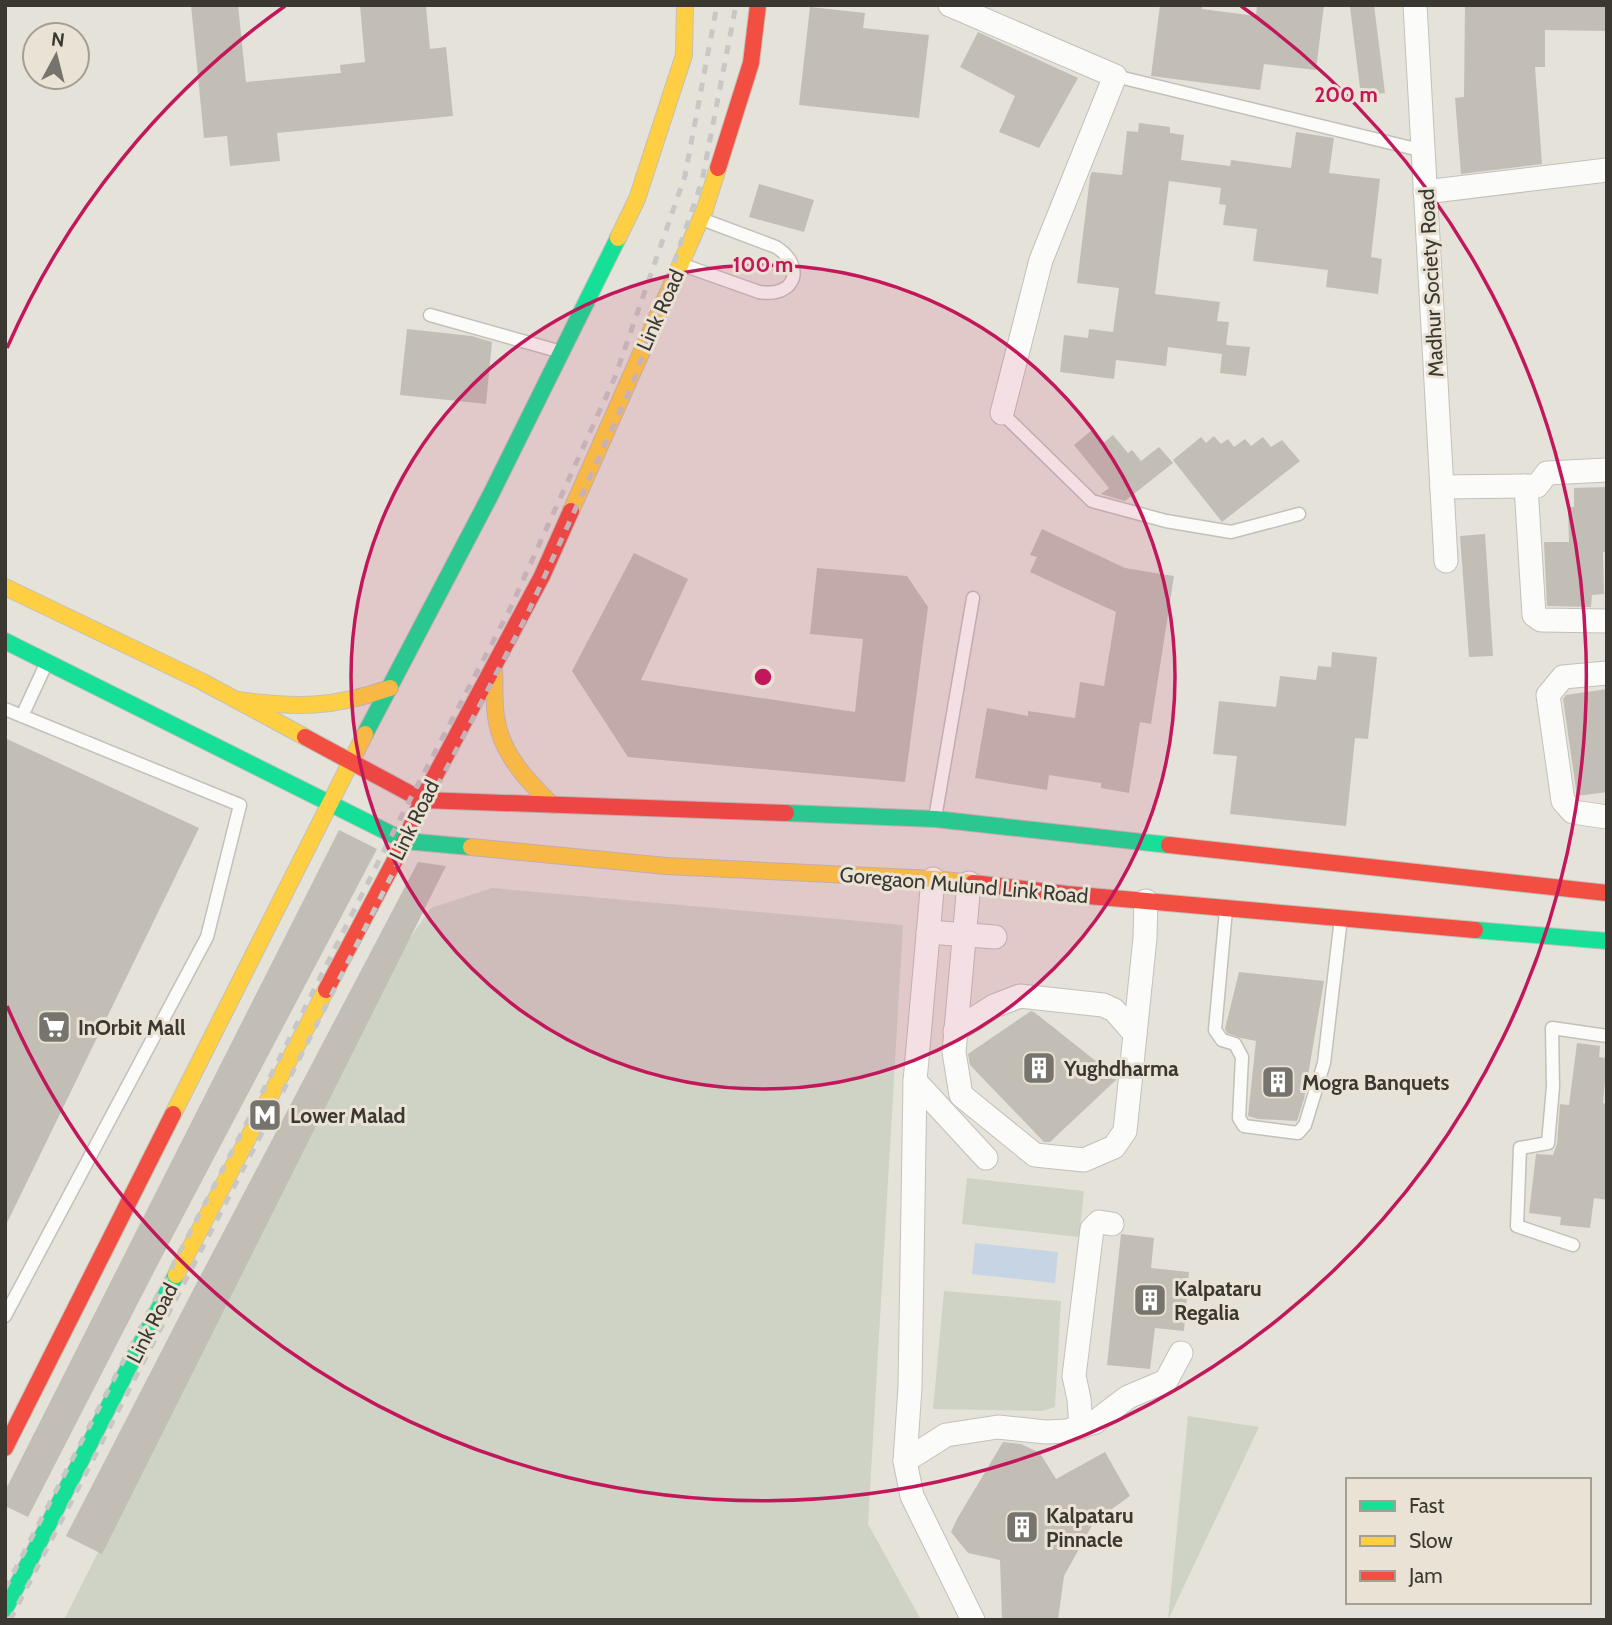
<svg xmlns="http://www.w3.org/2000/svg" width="1612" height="1625" viewBox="0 0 1612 1625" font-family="Cabin,sans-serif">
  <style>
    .green { fill: #ced3c6 }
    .water { fill: #c6d4e3 }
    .building { fill: #c2beb5 }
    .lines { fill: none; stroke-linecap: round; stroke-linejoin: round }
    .lane-casing { stroke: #c3c0ba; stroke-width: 15 }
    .street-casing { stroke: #c3c0ba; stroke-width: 25 }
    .fast-casing { stroke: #c3c0ba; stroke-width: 18 }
    .slow-casing { stroke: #c3c0ba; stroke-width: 18 }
    .jam-casing { stroke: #c3c0ba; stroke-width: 18 }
    .lane { stroke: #fbfbf9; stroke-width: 12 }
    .street { stroke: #fbfbf9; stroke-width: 23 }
    .fast { stroke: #16e098; stroke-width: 16 }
    .slow { stroke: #ffcf43; stroke-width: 16 }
    .jam { stroke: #f24e42; stroke-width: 16 }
    .rail { stroke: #c8c7c5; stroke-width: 5; stroke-dasharray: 9 9; stroke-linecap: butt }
    .ring { fill: none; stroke: #c2185b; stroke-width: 3.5 }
    .labels { text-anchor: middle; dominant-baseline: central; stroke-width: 6; stroke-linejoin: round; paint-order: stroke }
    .street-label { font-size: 21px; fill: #3b3832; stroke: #eae3d5 }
    .poi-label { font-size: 21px; font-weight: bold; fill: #3b3832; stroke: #eae3d5; text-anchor: start }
    .centre { fill: #c2185b; stroke: #eae3d5; stroke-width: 3.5 }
    .ring-label { font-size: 21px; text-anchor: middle; font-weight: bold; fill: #c2185b; stroke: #eae3d5; stroke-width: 6; stroke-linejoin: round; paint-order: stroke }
  </style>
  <rect width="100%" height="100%" fill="#e5e2da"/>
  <g class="green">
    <path d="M492,888L903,925L868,1524L921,1620H64L399,954L431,908Z"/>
    <path d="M967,1178L1084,1191L1079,1237L962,1224Z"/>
    <path d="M944,1291L1061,1301L1055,1407L1042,1411L933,1409Z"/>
    <path d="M1188,1416L1259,1427L1168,1620Z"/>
  </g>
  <path class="water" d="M975,1243L1058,1252L1055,1283L972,1274Z"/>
  <g class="building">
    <path d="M191,5H238L246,82L341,73L340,65L365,62L360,5L426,7L430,49L446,47L453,116L277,133L280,161L230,166L227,136L204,138Z"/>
    <path d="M1160,5H1202V9L1256,16L1257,5H1324L1316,70L1264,64L1260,90L1151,76Z"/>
    <path d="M1374,5L1385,93L1361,96L1350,7Z"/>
    <path d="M1465,5H1607V31L1545,30V67H1535L1542,164L1461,174L1455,98L1464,97Z"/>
    <path d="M810,7L865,13L863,28L929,35L919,118L799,105Z"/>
    <path d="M978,32L1078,78L1039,148L999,132L1015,96L960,67Z"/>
    <path d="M1139,123L1170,127V133L1184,135L1181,160L1230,166L1231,160L1291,168L1296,132L1334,138L1329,173L1380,179L1371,257L1382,259L1378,294L1326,287L1328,270L1253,261L1257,229L1223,225L1226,205L1219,204L1221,188L1169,181L1155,294L1220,302L1217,321L1229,322L1226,345L1250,347L1246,376L1220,373L1222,354L1168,347L1166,366L1116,360L1114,379L1060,372L1064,335L1088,338L1089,329L1113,332L1119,288L1077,283L1090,177L1092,172L1122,175L1127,131L1138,132Z"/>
    <path d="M759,184L814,200L804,232L749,217Z"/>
    <path d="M407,329L472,336L492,342L486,404L400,395Z"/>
    <path d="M1092,430L1102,444L1113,435L1128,453L1132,450L1141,461L1159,447L1173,463L1125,501L1101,494L1109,488L1074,445Z"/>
    <path d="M1214,436L1221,444L1228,439L1234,447L1245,439L1251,446L1263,437L1271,447L1282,440L1300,461L1222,522L1173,460L1201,437L1206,443Z"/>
    <path d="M1607,487V552H1603L1604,594L1592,595L1591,607L1547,606L1544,542H1569L1568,507H1574V488Z"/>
    <path d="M1042,529L1125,568L1174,576L1151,724L1140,722L1129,793L1101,788V783L1049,775L1047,790L975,778L987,708L1028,716V711L1075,718L1080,682L1104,686L1116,612L1030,572L1037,557L1030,555Z"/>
    <path d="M1485,534L1493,656L1469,657L1460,536Z"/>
    <path d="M634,553L688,579L641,680L855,712L863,639L810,634L817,568L907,576L928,607L905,782L628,757L572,671Z"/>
    <path d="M1332,652L1377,657L1368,739L1355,738L1346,826L1230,814L1237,756L1213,754L1219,701L1276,707L1280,676L1316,680L1318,666L1331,667Z"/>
    <path d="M1607,689V792L1577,796L1563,699L1566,695Z"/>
    <path d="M5,738L199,828L5,1227Z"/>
    <path d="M339,830L377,849L156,1268L28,1517L5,1506V1491Z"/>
    <path d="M418,862L446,866L102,1554L66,1536L194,1288Z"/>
    <path d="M1239,972L1324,981L1304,1099L1297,1121L1258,1119L1248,1116L1256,1041L1241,1038L1227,1033L1225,1029Z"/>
    <path d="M1031,1011L1034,1012L1116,1077V1080L1050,1142H1044L970,1065L968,1054Z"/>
    <path d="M1577,1043L1600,1046L1599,1057L1607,1058L1603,1103L1607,1104V1200L1594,1198L1590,1228L1560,1225L1561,1217L1529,1213L1536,1154L1553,1155L1557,1144L1560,1104L1569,1105Z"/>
    <path d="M1121,1234L1154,1238L1151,1268L1189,1272L1184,1331L1155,1328L1150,1369L1107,1365Z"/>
    <path d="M1003,1442L1021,1444L1040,1453L1056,1479L1105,1452L1130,1496L1094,1522L1064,1576L1058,1620H1002L1000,1560L968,1553L951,1532L957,1519Z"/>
  </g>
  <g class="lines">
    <defs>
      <g id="lane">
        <path d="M1115,76L1424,151"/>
        <path d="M683,265L759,292C796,298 806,266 776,247L704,220"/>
        <path d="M430,315L558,351"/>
        <path d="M1002,413L1092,501L1166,521L1231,532L1299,514"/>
        <path d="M5,709L240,805L207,937L5,1316"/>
        <path d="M22,716L47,662"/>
        <path d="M935,818L973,598"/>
        <path d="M1226,910L1215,1030L1222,1040L1235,1044L1242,1057L1239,1118L1244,1126L1298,1133L1305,1125L1324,1063L1341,918"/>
        <path d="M1573,1245L1517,1226L1520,1148L1548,1143L1553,1087L1552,1028L1607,1036"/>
      </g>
      <g id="street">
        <path d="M950,5L1115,76L1041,260L1002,413"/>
        <path d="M1415,5L1446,561"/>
        <path d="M1425,192L1607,170"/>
        <path d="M1526,486L1534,615L1541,620L1607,621"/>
        <path d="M1442,487L1537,486L1547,473L1607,470"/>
        <path d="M1607,673L1563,677L1548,695L1563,801L1573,812L1607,817"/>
        <path d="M933,879L915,1081L910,1387L905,1461L912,1496L973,1620"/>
        <path d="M969,883L954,1052L961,1095L1035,1155L1084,1160L1114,1147L1125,1131L1145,938L1146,901"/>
        <path d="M928,932L995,937"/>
        <path d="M955,1031L994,1006L1020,996L1103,1005L1114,1010L1135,1034"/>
        <path d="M915,1081L986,1158"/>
        <path d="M1081,1427L1079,1399L1074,1376L1092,1229L1099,1222L1112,1224"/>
        <path d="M905,1461L946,1435L998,1427L1046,1432L1067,1431L1095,1422L1128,1397L1166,1381L1181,1353"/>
      </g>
      <g id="fast">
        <path d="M5,641L405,841L471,847"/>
        <path d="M365,734L490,496L618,238"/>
        <path d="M786,813L935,819L1169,845"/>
        <path d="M1475,930L1607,941"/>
        <path d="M5,1609L176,1275"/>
      </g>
      <g id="slow">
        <path d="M618,238L637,199L684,55L685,5"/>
        <path d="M571,511L705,209L718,168"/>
        <path d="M5,587L201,681L305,737"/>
        <path d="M494,666C495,685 493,704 497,722C503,756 529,782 552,805"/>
        <path d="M238,700C297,708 333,708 390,688"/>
        <path d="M471,847L666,866L933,879L973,883"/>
        <path d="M173,1114L365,734"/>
        <path d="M176,1275L326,990"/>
      </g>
      <g id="jam">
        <path d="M718,168L751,63L758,5"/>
        <path d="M305,737L422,800L786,813"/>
        <path d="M1169,845L1607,893"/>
        <path d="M973,883L1066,894L1475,930"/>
        <path d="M326,990L405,841L422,800L542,576L571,511"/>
        <path d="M5,1448L173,1114"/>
      </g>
    </defs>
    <use href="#lane" class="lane-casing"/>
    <use href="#street" class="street-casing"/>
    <use href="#fast" class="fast-casing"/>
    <use href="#slow" class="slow-casing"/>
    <use href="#jam" class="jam-casing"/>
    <use href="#lane" class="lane"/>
    <use href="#street" class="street"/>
    <use href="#fast" class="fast"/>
    <use href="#slow" class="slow"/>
    <use href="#jam" class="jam"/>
    <g class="rail">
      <path d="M5,1589L254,1109L404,811L510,609L615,377L685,176L717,5"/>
      <path d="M10,1620L270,1117L420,819L526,617L633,383L702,181L736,5"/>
    </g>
  </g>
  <circle cx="763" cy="677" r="412" fill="#c2185b" fill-opacity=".12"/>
  <g class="ring">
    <circle cx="763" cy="677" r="412"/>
    <path d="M7 348A824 824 0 0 1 285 6M1241 6A824 824 0 1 1 7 1006"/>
  </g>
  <defs>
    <symbol id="supermarket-square" viewBox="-11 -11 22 22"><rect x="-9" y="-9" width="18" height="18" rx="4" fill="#76746d" stroke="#eae3d5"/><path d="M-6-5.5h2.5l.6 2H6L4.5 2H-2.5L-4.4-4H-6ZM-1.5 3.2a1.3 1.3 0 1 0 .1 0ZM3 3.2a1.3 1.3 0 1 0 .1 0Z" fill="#fff"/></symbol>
    <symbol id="building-square" viewBox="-11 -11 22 22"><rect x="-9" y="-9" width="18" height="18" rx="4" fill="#76746d" stroke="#eae3d5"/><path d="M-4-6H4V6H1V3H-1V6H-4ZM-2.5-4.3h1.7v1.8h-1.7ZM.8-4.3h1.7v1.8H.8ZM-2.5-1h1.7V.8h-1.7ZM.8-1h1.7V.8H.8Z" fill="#fff"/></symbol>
    <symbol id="metro-square" viewBox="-11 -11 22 22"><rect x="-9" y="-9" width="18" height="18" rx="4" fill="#76746d" stroke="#eae3d5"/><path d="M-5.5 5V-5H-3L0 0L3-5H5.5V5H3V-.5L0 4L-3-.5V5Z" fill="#fff"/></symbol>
  </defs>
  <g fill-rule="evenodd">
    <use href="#supermarket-square" x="35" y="1008" width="38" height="38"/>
    <use href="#building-square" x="1020" y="1049" width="38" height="38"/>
    <use href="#building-square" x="1259" y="1063" width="38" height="38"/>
    <use href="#metro-square" x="246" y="1096" width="38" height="38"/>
    <use href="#building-square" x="1131" y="1281" width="38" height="38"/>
    <use href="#building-square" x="1003" y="1508" width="38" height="38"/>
  </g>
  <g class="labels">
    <g class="street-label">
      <text transform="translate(1431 283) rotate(-93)">Madhur Society Road</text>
      <text transform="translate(660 310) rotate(-66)">Link Road</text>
      <text transform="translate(414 820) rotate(-64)">Link Road</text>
      <text transform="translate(964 885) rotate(5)">Goregaon Mulund Link Road</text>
      <text transform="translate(152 1323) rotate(-63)">Link Road</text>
    </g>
    <g class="poi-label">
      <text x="78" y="1027">InOrbit Mall</text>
      <text x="1064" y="1068">Yughdharma</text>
      <text x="1302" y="1082">Mogra Banquets</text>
      <text x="290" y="1115">Lower Malad</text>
      <text x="1174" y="1288">Kalpataru<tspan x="1174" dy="24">Regalia</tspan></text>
      <text x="1046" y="1515">Kalpataru<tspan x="1046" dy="24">Pinnacle</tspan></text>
    </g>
  </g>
  <circle cx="763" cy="677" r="10" class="centre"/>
  <g class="ring-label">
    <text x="1346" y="102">200 m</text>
    <text x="763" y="272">100 m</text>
  </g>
  <rect width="1612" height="1625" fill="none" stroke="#3b3832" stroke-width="14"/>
  <rect x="1346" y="1478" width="245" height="126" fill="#eae3d5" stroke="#a49f94" stroke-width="2"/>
  <rect x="1360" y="1501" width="35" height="10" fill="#16e098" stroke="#a49f94" stroke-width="2"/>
  <text x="1409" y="1513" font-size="21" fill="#3b3832">Fast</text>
  <rect x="1360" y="1536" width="35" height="10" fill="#ffcf43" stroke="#a49f94" stroke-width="2"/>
  <text x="1409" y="1548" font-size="21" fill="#3b3832">Slow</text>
  <rect x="1360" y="1571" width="35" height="10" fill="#f24e42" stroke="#a49f94" stroke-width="2"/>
  <text x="1409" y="1583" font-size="21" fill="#3b3832">Jam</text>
  <g transform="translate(56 56) rotate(7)"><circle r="33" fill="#eae3d5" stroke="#a49f94" stroke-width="2"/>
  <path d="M0-5L12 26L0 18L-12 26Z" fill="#76746d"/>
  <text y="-10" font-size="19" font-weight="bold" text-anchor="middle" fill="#3b3832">N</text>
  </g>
</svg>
